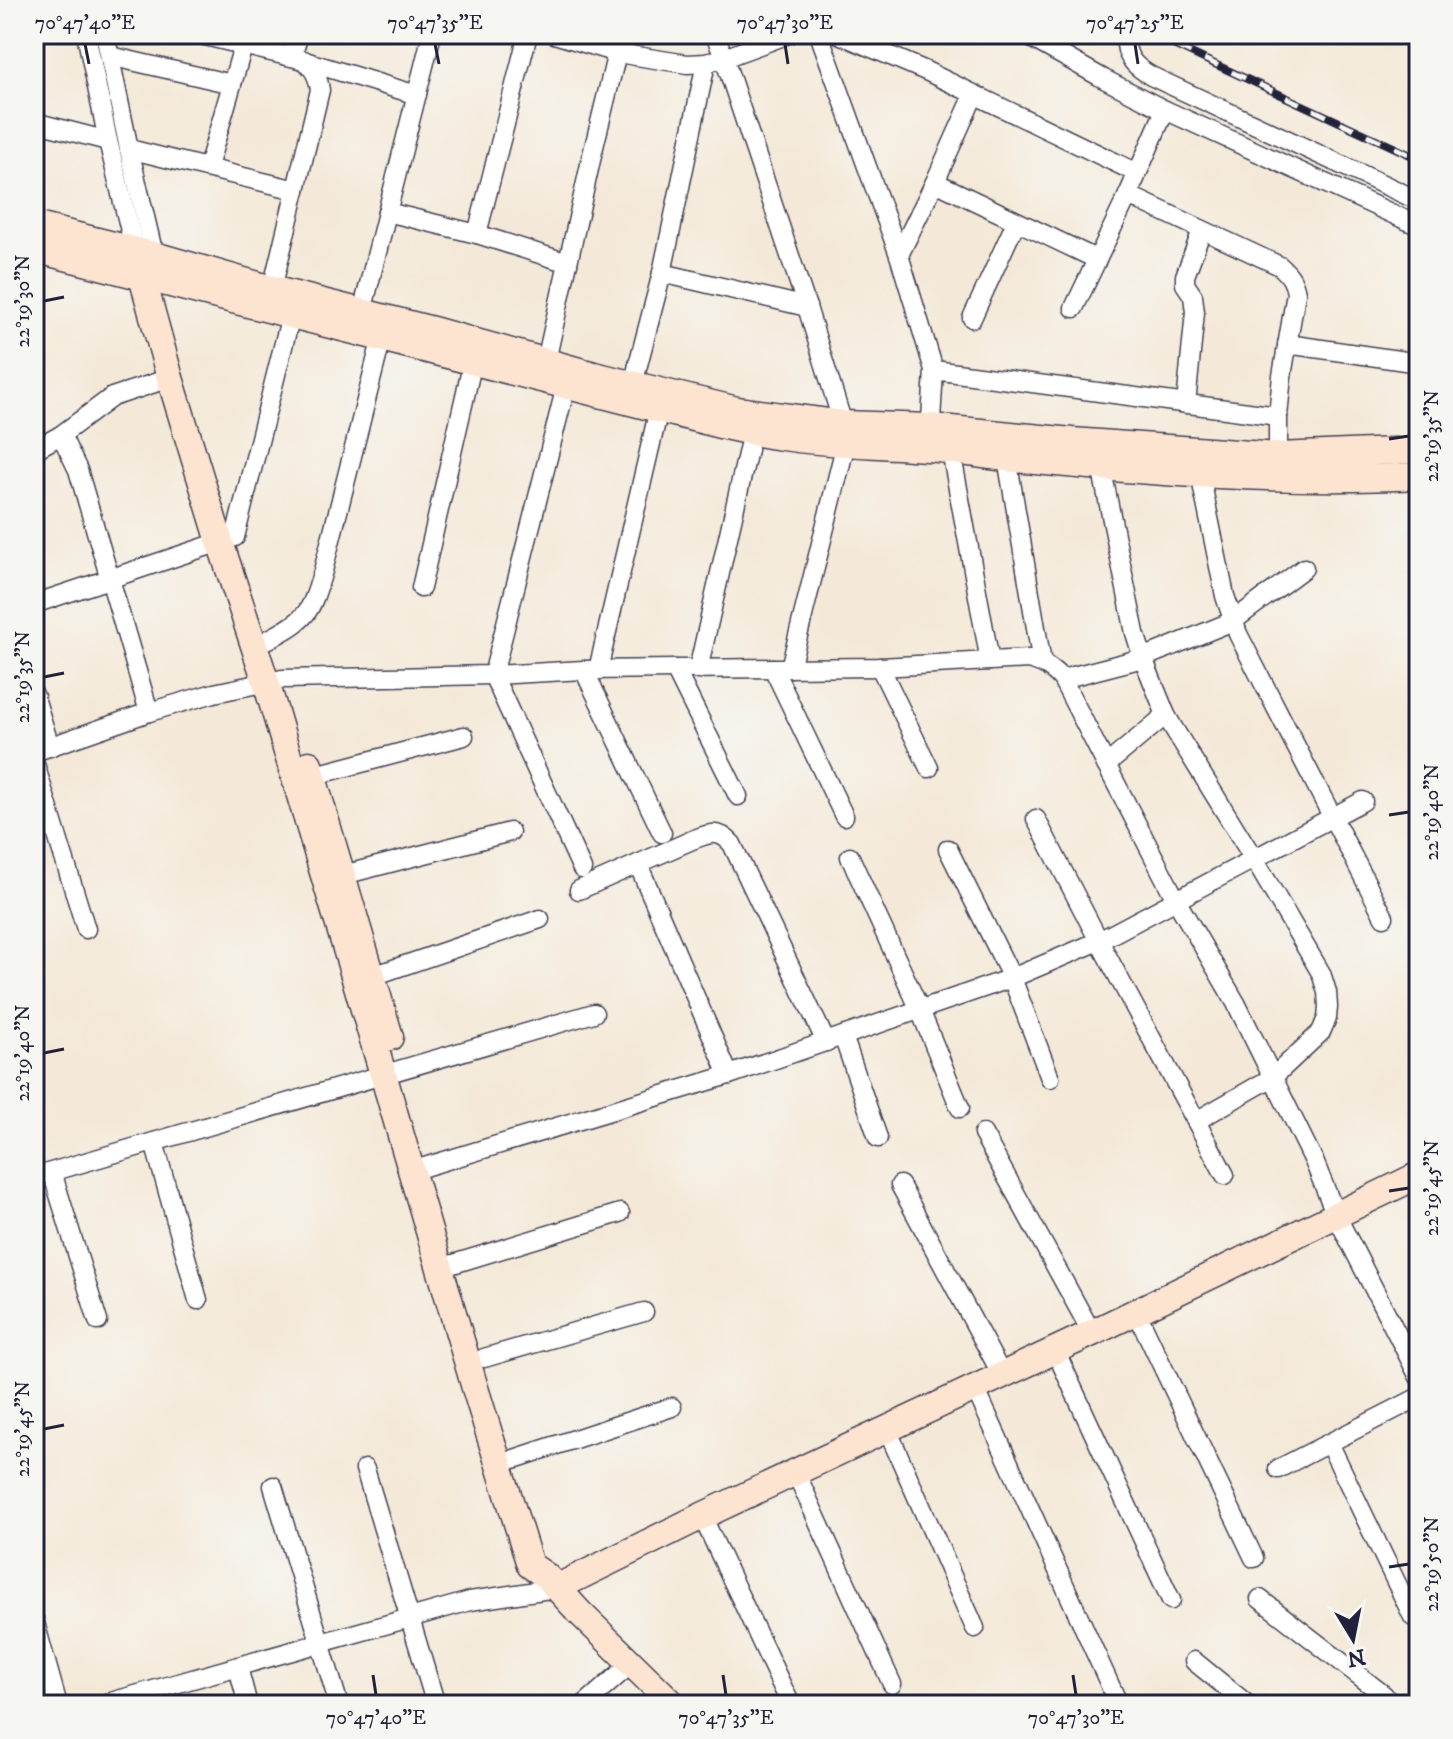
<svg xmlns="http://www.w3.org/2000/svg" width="1453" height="1739" viewBox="0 0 1453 1739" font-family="'IM FELL DW Pica',serif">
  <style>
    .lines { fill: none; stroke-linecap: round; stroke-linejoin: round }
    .street-casing { stroke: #424053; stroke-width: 21 }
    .secondary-casing { stroke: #424053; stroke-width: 29 }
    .street { stroke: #fff; stroke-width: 18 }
    .secondary { stroke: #fde4d1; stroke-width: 26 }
    .rail-casing { stroke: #22223b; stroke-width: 8 }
    .rail { stroke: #f6f6f2; stroke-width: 5; stroke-dasharray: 15; stroke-linecap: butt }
    .ticks { fill: none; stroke: #22223b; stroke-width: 3 }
    .neatline { fill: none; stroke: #22223b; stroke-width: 3 }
    .ticks-label { font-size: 20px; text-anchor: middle; fill: #22223b }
  </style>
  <rect width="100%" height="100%" fill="#f6f6f2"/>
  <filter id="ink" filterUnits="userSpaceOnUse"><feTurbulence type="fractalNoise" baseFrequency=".0125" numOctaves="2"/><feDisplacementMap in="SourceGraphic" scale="16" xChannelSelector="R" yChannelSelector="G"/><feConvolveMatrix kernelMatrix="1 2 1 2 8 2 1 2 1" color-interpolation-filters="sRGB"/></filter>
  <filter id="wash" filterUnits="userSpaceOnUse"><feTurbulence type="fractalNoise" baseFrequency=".006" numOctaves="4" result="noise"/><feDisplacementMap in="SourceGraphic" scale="32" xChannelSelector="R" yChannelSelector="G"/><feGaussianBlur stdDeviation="1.8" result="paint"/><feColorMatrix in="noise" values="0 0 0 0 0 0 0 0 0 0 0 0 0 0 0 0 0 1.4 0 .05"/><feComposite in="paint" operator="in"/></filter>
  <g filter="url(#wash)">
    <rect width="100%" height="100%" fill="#f4e9d8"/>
  </g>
  <g filter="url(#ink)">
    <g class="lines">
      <defs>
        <g id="street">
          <path d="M86,34L108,141L135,251"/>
          <path d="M105,34L129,149L154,255"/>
          <path d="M197,34L304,60C314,69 318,76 320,90L272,289"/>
          <path d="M554,34L617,53L687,64L706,63L724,58L789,34"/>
          <path d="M715,34L724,58L807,307L843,424"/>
          <path d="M819,34L899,255L934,370L930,437"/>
          <path d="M839,34L926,71L1137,173"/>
          <path d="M1024,34L1104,79L1165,110L1419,226"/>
          <path d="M1126,45C1128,61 1138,68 1151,76L1419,201"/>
          <path d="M110,56L232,84"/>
          <path d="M292,57L299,34"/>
          <path d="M305,61L417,95"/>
          <path d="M34,122L108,141"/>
          <path d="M129,149L296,190"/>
          <path d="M208,167L243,46"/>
          <path d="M935,182L1096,259"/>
          <path d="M1128,195L1280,266C1290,275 1294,281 1296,293L1282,376L1278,416V467"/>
          <path d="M387,212L477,234L568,263"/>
          <path d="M477,234L528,34"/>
          <path d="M899,255L935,182L974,95"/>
          <path d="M662,273L807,307"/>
          <path d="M1074,308L1128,195L1165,110"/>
          <path d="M362,312L432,34"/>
          <path d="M972,318L1016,222"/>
          <path d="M1287,344L1419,363"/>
          <path d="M546,361L593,151L617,53"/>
          <path d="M934,370L1278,416"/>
          <path d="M633,384L662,273L706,63"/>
          <path d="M566,386L493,675L582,869"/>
          <path d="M1186,404L1195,312L1193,296L1185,284V276L1202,230"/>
          <path d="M61,435L78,470L149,712"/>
          <path d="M34,450L61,435L112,397L170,378"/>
          <path d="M951,451L990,661"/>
          <path d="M1007,458L1042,663"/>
          <path d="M1101,466L1135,633L1143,658L1166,715L1174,729L1254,859L1321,973L1327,992L1328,1007L1327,1018L1321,1032L1273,1077L1196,1121"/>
          <path d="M1200,474L1225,596L1238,634L1384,917"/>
          <path d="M421,588L473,361"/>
          <path d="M34,604L235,537L291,315"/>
          <path d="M269,639C309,618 310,613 323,571L382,337"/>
          <path d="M880,667L929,768"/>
          <path d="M773,668L844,816"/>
          <path d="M790,668L846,443"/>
          <path d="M675,669L738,796"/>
          <path d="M584,670L662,833"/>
          <path d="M598,670L659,409"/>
          <path d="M698,670L752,432"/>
          <path d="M1062,679L1143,658L1233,621L1304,568"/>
          <path d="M34,694L50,747"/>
          <path d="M34,752L149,712L214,693L282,679L493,675L584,670L880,667L1029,659C1043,663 1052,668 1062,679L1176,900L1236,1003L1314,1161L1336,1215L1419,1377"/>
          <path d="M34,761L86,929"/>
          <path d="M1106,765L1166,715"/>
          <path d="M312,776L464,736"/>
          <path d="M1036,819L1099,941L1225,1175"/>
          <path d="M948,849L1012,978L1050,1078"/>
          <path d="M850,857L920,1010L960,1108"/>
          <path d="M638,864L729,1075"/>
          <path d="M343,875L510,832"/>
          <path d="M579,890L692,840C710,833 719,829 732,844L826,1042"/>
          <path d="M361,980L540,919"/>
          <path d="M843,1036L878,1138"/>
          <path d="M983,1134L1092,1333"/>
          <path d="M154,1142L198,1300"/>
          <path d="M411,1171L729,1075L1012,978L1099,941L1363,801"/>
          <path d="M52,1172L98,1321"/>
          <path d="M34,1177L594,1013"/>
          <path d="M900,1185L1002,1375"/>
          <path d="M440,1268L620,1213"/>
          <path d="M1136,1311L1254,1558"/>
          <path d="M1055,1350L1171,1600"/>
          <path d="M484,1358L644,1312"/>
          <path d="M975,1388L1119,1705"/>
          <path d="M887,1429L975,1628"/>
          <path d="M1329,1443L1413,1617"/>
          <path d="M514,1459L672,1407"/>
          <path d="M365,1469L436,1705"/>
          <path d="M1278,1469L1419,1397"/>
          <path d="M796,1473L892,1684"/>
          <path d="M273,1486L339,1705"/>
          <path d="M702,1516L791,1705"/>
          <path d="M1260,1599L1384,1695L1388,1705"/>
          <path d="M34,1619L58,1705"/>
          <path d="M1194,1661L1248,1705"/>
          <path d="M238,1667L248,1705"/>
          <path d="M100,1705L470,1601L556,1588"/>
          <path d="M584,1705L632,1663"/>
        </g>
        <g id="secondary">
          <path d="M34,225L154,255L272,289L433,330L594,375L737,410L843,424L931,427L1072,441L1278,456L1419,450"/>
          <path d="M34,249L716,424C738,429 760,434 782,437C830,444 879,444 927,448C954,450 980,455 1006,458C1143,472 1281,483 1419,476"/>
          <path d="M135,251L170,378L220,542L266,682L356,982L475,1388L530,1565L546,1576L580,1613L674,1705"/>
          <path d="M309,764L390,1037"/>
          <path d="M556,1588L702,1516L1092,1333L1419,1175"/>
        </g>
      </defs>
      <use href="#street" class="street-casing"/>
      <use href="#secondary" class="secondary-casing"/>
      <use href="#street" class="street"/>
      <use href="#secondary" class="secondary"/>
      <defs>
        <g id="rail">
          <path d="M1150,34L1419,159"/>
          <path d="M1418,34H1419"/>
        </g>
      </defs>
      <use href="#rail" class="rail-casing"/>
      <use href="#rail" class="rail"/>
    </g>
  </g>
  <path class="ticks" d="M85,44L89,64M435,44L439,64M785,44L788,64M1135,44L1138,64M44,301L64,297M1389,439L1409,436M44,677L64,673M1389,815L1409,812M44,1053L64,1049M1389,1191L1409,1188M44,1429L64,1425M1389,1567L1409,1564M373,1675L376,1695M723,1675L726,1695M1073,1675L1076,1695"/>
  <rect width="1453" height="1739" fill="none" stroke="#f6f6f2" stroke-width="88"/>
  <g transform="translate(1353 1639) rotate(170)" stroke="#f6f6f2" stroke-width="6" paint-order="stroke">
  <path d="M0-6L14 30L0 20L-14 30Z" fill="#22223b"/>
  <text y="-12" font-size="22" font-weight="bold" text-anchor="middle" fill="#22223b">N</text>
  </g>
  <rect x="44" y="44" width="1365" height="1651" class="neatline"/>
  <g class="ticks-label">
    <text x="85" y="29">70°47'40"E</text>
    <text x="435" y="29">70°47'35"E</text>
    <text x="785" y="29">70°47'30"E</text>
    <text x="1135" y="29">70°47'25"E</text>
    <text transform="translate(22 301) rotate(-90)" y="7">22°19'30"N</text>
    <text transform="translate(1431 436) rotate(-90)" y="7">22°19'35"N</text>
    <text transform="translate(22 677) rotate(-90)" y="7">22°19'35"N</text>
    <text transform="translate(1431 812) rotate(-90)" y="7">22°19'40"N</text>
    <text transform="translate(22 1053) rotate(-90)" y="7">22°19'40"N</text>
    <text transform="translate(1431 1188) rotate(-90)" y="7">22°19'45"N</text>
    <text transform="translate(22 1429) rotate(-90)" y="7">22°19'45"N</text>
    <text transform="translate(1431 1564) rotate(-90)" y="7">22°19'50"N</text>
    <text x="376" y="1724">70°47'40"E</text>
    <text x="726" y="1724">70°47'35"E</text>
    <text x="1076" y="1724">70°47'30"E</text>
  </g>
</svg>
